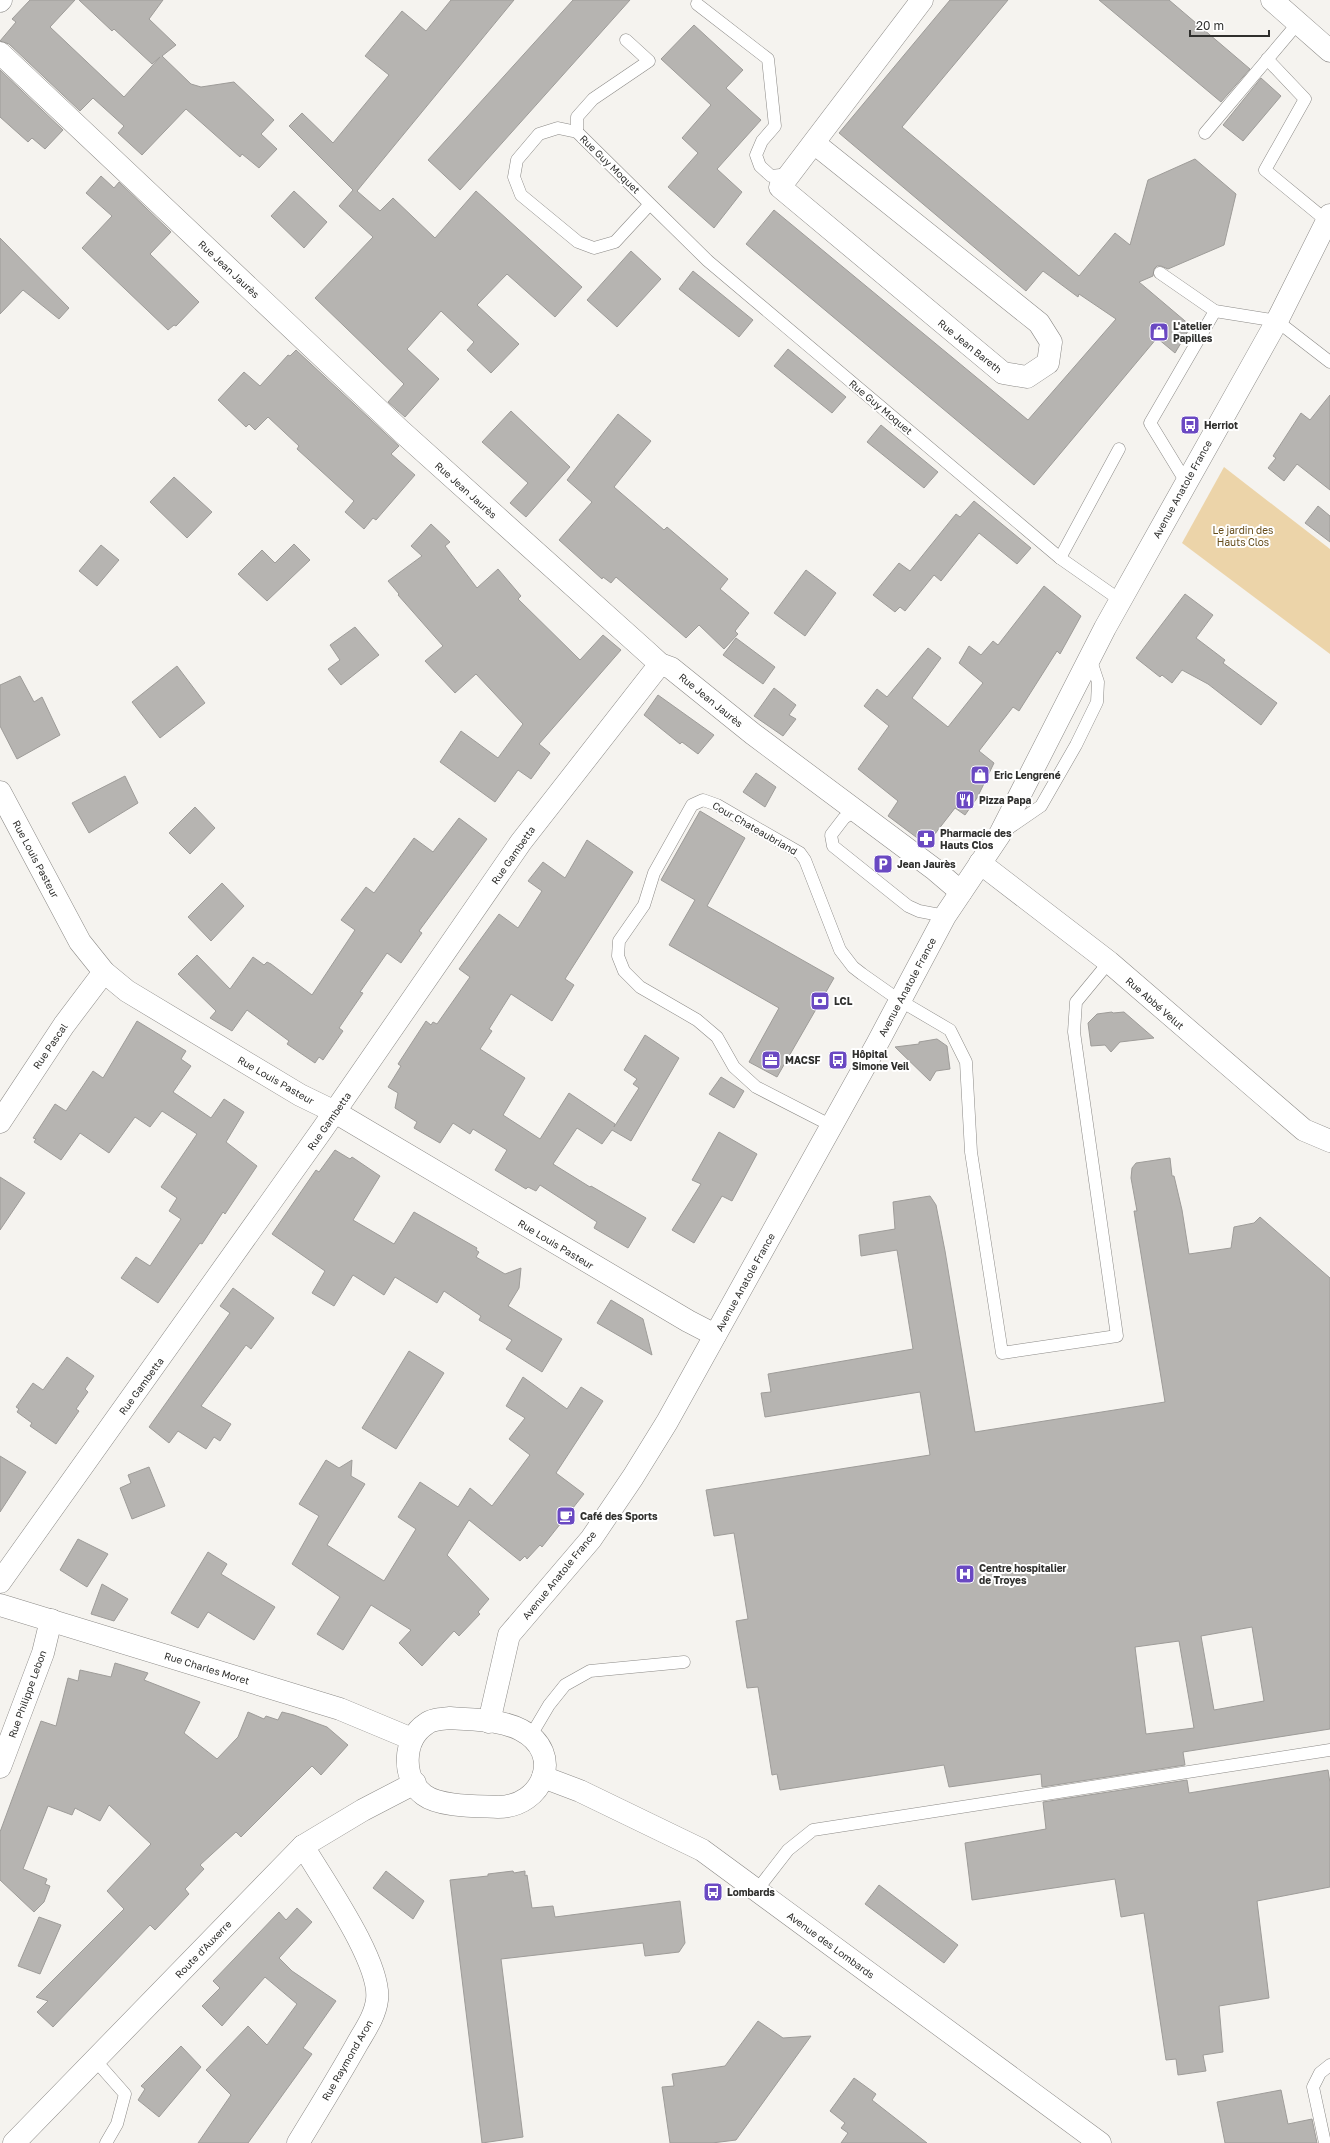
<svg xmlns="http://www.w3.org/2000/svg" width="1330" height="2143" viewBox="0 0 1330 2143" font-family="'Golos Text',sans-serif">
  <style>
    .green { fill: #ecd4a9 }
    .building { fill: #b6b4b1; stroke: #9e9c99; fill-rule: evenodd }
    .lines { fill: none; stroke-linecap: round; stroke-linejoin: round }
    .lane-casing { stroke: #8c8a87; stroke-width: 13 }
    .street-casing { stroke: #8c8a87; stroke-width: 23 }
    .secondary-casing { stroke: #8c8a87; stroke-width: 23 }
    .primary-casing { stroke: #8c8a87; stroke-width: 23 }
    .lane { stroke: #fff; stroke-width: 12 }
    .street { stroke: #fff; stroke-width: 22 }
    .secondary { stroke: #fff; stroke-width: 22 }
    .primary { stroke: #fff; stroke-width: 22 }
    .labels { text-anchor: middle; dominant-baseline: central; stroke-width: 4; stroke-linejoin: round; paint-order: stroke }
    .street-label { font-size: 10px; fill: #2f2f2d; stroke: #fff }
    .poi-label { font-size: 10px; font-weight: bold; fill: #2f2f2d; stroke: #fff; text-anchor: start }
    .park-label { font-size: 10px; fill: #654c1a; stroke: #fff }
  </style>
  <rect width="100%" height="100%" fill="#f5f3ef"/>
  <path class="green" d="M1224,467L1330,549V654L1182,543Z"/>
  <g class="building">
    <path d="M30,0H75L50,27L124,97L160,57L152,64L114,29L112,31L79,0H163L149,19L176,45L162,56L191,84L201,87L234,82L274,120L261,134L277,149L259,168L242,154L240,157L186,109L142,155L118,133L124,126L93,98L80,111L9,44L0,41L16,22L12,19Z"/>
    <path d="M451,0H514L357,191L380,211L393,198L435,238L476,191L582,287L555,317L507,274L477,305L519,344L491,373L467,350L474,342L441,311L407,349L439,379L405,417L388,402L404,384L315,298L373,237L339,206L353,190L289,126L302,113L333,143L389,75L365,56L402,11L426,31Z"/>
    <path d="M573,0H630L460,190L428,160Z"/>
    <path d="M950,0H1008L902,127L1079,276L1115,233L1130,245L1148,180L1195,159L1236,194L1224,245L1168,269L1161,266H1157L1154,269L1153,276L1139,282L1191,326L1175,353L1157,338L1034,485L746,244L774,210L1028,420L1116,319L1079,294L1078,297L1043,271L1026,291L839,133Z"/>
    <path d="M1099,0H1169L1250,69L1221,102Z"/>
    <path d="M694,25L743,70L726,88L761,120L717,169L742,192L714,228L668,187L698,153L682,138L711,105L661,59Z"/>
    <path d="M0,70L63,130L45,149L32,138L28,142L0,117Z"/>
    <path d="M1261,78L1281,96L1243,141L1223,125Z"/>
    <path d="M101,176L114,188L119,182L171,232L150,254L199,302L176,326L174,325L168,330L82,248L112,216L86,193Z"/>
    <path d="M294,191L327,222L304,248L271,216Z"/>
    <path d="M0,238L69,308L59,319L23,290L0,314Z"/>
    <path d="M631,251L661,279L617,327L587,300Z"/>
    <path d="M693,271L753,320L739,337L679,289Z"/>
    <path d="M788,349L846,397L832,413L774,366Z"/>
    <path d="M296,350L399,446L391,454L415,475L376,520L373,518L364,529L345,512L354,501L297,449L299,446L268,417L255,430L249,424L246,427L218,400L244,372L260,386L288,355L290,356Z"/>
    <path d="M1330,395V490L1297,464L1284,481L1268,468L1276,458L1273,456L1301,413L1310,420Z"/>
    <path d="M511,411L570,467L526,517L510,503L528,483L482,442Z"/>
    <path d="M618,414L651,441L614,487L664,530L667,527L728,579L720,589L749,613L735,631L738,634L724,649L699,625L686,638L616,577L611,583L603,577L602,579L559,540L592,502L567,480Z"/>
    <path d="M881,425L938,472L924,488L867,442Z"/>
    <path d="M174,477L212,512L187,538L150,502Z"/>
    <path d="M974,501L1031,548L1017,564L979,533L941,581L934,575L905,611L900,607L895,612L873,595L899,563L910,571L956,514L960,517Z"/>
    <path d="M1318,506L1330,516V542L1305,523Z"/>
    <path d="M431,524L450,542L445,546L477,588L498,569L521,596L518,599L580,660L603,635L621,650L539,744L550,753L531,779L518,770L495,802L440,762L461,731L498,758L523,724L476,674L455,693L425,661L443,646L398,595L399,594L388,581L422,556L411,546Z"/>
    <path d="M294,544L310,560L267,601L238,574L262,550L275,563Z"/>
    <path d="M101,545L119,560L97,586L79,571Z"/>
    <path d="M806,570L836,593L805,636L774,613Z"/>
    <path d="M1044,586L1081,616L1060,654L1057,651L1019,711L1013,707L979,751L994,763L977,798L965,815L955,808L931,839L920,840L888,816L898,801L858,769L889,726L864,706L877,689L887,697L928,648L941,658L912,698L948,727L983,683L959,663L969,646L981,655L993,641L998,645Z"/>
    <path d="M1185,594L1213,615L1196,638L1225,660L1223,663L1277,703L1261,725L1208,684L1182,670L1172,683L1162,675L1160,677L1136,658Z"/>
    <path d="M355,627L379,655L341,685L328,669L340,660L330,645Z"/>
    <path d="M736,638L775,667L763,684L723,655Z"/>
    <path d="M177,666L205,703L160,738L132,702Z"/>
    <path d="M20,676L34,702L42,697L60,735L17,759L0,726V685Z"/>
    <path d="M774,688L796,705L789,715L796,719L783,736L754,716Z"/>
    <path d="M658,695L714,735L698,754L682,742L680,744L644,715Z"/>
    <path d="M756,773L776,787L765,807L743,792Z"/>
    <path d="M125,776L138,803L89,833L72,803Z"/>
    <path d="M195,807L215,828L190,854L169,833Z"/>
    <path d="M700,811L745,838L707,906L834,978L777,1077L749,1062L779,1008L669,945L695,900L661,880Z"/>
    <path d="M459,818L487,839L419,931L422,933L401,963L387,953L360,992L363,993L339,1028L343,1031L323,1060L319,1057L315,1063L287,1044L289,1041L247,1010L232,1031L210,1018L216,1011L178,974L197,955L230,989L253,957L264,965L267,962L271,964L312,995L355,930L341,920L366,887L374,893L414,838L433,852Z"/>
    <path d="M587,840L633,872L565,979L574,985L552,1021L511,994L489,1029L492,1031L480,1049L525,1078L503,1115L540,1139L569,1093L615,1124L614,1127L639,1088L633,1084L637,1079L624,1070L645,1035L679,1058L631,1141L612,1130L602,1144L577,1128L553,1164L590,1187L591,1186L646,1218L628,1248L594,1228L597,1222L540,1185L536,1191L528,1187L526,1189L495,1170L507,1150L473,1129L470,1134L453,1123L440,1143L414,1128L417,1122L395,1108L398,1093L388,1087L401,1066L398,1064L426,1021L431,1025L433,1022L437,1024L470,977L459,969L499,914L518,928L542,891L528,881L543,862L565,878Z"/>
    <path d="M222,883L244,906L211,941L188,917Z"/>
    <path d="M1112,1012L1113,1013L1124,1012L1154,1038L1120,1042L1111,1052L1105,1045L1091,1046L1088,1023L1097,1014Z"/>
    <path d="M137,1021L186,1051L181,1059L191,1066L173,1092L211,1118L224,1099L244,1112L226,1142L257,1166L225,1214L223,1212L202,1244L200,1243L158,1303L121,1278L136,1257L150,1266L181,1219L169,1211L177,1198L161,1187L197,1134L162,1111L150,1127L135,1117L109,1153L80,1133L61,1160L34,1142L36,1139L33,1138L55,1104L66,1111L93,1071L103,1078Z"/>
    <path d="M937,1039L947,1046L950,1069L936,1071L930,1081L895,1047L919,1044V1042Z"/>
    <path d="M721,1077L744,1091L734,1108L709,1094Z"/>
    <path d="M719,1132L757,1154L732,1201L722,1196L694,1243L672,1230L701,1184L692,1180Z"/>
    <path d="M335,1150L350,1159L352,1157L380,1176L353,1220L394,1244L414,1212L477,1248L476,1250L479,1252L476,1257L505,1274L521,1268L519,1288L508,1306L562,1339L542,1372L506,1349L512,1340L479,1320L481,1316L444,1291L437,1303L395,1277L384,1295L353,1275L334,1306L312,1293L325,1271L272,1234L316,1170L319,1172Z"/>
    <path d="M1170,1158L1172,1176H1174L1182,1210L1189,1254L1231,1248L1234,1227L1254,1223L1260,1217L1330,1278V1729L1183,1752L1185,1765L1042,1787L1041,1774L949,1787L944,1765L780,1790L777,1774L772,1775L758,1687L747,1688L736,1621L748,1619L734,1533L714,1536L706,1490L930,1455L920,1392L765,1417L761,1393L771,1392L768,1374L913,1349L897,1250L861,1256L859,1235L895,1229L893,1202L930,1196L936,1205L945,1251L975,1432L1165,1402L1134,1211H1137L1131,1178L1132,1168L1136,1163ZM1252,1627L1264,1701L1214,1710L1201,1636ZM1179,1641L1194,1728L1146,1734L1135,1647Z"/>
    <path d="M0,1177L25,1193L0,1230Z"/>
    <path d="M233,1288L274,1318L251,1349L246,1345L201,1406L231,1424L220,1441L214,1437L206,1449L178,1431L169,1443L149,1427L230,1313L220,1306Z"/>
    <path d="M611,1300L643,1319L652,1355L597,1323Z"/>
    <path d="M409,1351L444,1373L396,1449L362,1428Z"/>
    <path d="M67,1357L94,1376L85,1389L88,1392L76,1409L79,1411L56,1444L30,1426L32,1423L17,1412L19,1409L16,1407L33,1383L43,1390Z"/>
    <path d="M523,1377L567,1409L581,1387L603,1401L556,1473L584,1494L542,1547L540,1545L527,1559L525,1556L520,1561L469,1520L447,1555L489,1599L478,1612L480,1614L459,1636L454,1631L422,1666L399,1643L411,1630L371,1605L343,1650L317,1634L340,1597L292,1564L319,1516L299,1504L326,1460L339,1468L352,1460L351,1476L365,1484L327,1545L384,1581L416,1529L398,1517L420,1482L458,1507L470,1488L492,1506L530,1455L509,1439L525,1418L506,1406Z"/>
    <path d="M0,1456L26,1472L0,1512Z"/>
    <path d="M149,1467L165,1506L132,1519L120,1488L131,1483L128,1475Z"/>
    <path d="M78,1539L108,1554L87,1587L60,1570Z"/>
    <path d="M208,1552L227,1564L221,1574L275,1607L254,1640L208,1612L198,1628L171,1613Z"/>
    <path d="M102,1584L128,1599L114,1621L91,1614Z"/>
    <path d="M115,1663L148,1673L144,1680L200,1702L184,1733L217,1759L238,1737L248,1712L264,1719L266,1716L278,1720L282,1712L294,1715L327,1727L348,1745L321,1775L312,1766L241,1837L236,1832L200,1865L204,1869L185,1889L189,1894L155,1930L150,1925L53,2027L37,2012L48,2001L36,1997L124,1909L107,1891L151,1844L109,1805L100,1821L75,1808L72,1815L48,1806L23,1869L47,1879L45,1884L50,1886L44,1902L34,1912L0,1880V1832L41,1721L56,1726L68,1678L78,1681L80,1670L111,1677Z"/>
    <path d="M1328,1770L1330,1783V1887L1257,1901L1269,1998L1219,2006L1223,2052L1203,2055L1206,2071L1178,2075L1176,2059L1166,2060L1144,1913L1121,1917L1115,1879L972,1900L965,1843L1046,1829L1043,1802L1187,1780L1189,1793Z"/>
    <path d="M386,1871L424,1901L413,1919L373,1888Z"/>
    <path d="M513,1871L514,1873L525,1871V1876L527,1875L532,1908L553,1906L555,1917L680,1901L685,1943L679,1952L645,1956L643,1943L501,1959L523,2137L482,2143L450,1880L488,1876V1874Z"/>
    <path d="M879,1885L958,1945L944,1963L865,1904Z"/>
    <path d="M297,1908L312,1922L279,1958L292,1971L336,2001L303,2048L312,2054L248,2143H198L231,2095L206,2070L248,2026L267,2045L297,2004L265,1977L222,2026L202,2006L220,1988L213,1981L279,1912L286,1920Z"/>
    <path d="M39,1917L61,1925L40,1974L18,1966Z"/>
    <path d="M758,2021L783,2038L811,2036L736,2140L712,2143H670L662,2087L674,2086L672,2074L725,2066Z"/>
    <path d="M181,2046L201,2067L159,2117L138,2100L145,2089L141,2086Z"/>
    <path d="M854,2078L876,2094L872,2100L927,2143H841L848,2133L841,2128L845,2123L830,2111Z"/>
    <path d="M1281,2090L1288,2124L1312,2119L1317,2143H1225L1217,2102Z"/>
  </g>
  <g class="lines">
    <defs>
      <g id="lane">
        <path d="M697,4L768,59L775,126L762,141L756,155L760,166L771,176L790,174"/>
        <path d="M1267,59L1305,99L1265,170L1327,221"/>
        <path d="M577,132V117L593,99L649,61L626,40"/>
        <path d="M1205,133L1298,23"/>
        <path d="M650,204L615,242L594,248L578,242L521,195L514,177L517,160L539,134L558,128L577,132L650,204L708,261L1060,558L1120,600"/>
        <path d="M1160,273L1215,311L1277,321L1330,362"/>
        <path d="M1186,482L1150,423L1215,311"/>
        <path d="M1060,558L1119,449"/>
        <path d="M855,811L844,818L831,835L833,846L908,906L919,911L945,916"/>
        <path d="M1006,830L1041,806L1076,745L1097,702L1098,682L1090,658"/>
        <path d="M832,1126L756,1087L734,1067L717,1037L697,1020L640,987L624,971L618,956L619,941L644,905L654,873L692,805L703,800L717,805L800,853L805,860L840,950L853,967L862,974L899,1000L950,1030L966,1062L971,1152L1002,1353L1117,1336L1074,1032L1076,1002L1109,962"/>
        <path d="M530,1737L549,1705L565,1685L590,1671L684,1662"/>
        <path d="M757,1890L788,1850L813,1830L1330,1750"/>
        <path d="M95,2060L125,2094L117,2124L106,2143"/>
        <path d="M1325,2143L1313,2087L1320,2073L1330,2065"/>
      </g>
      <g id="street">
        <path d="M1272,0L1330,51"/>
        <path d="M0,1L1,0"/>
        <path d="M0,53L401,431L648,653L660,664L671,668L753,734L934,869L961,892"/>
        <path d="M814,143L1039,323L1051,342L1048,363L1027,377L1003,373L780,187L922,0"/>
        <path d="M0,792L80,942L104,972L127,991L300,1095L335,1112L688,1321L715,1335"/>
        <path d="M980,863L1109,962L1304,1130L1330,1141"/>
        <path d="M0,1122L64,1025L104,972"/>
        <path d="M0,1582L322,1130L521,842L660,664"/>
        <path d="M0,1767L43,1653L51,1620"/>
        <path d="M298,2143C318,2110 338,2078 357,2044C365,2030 375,2016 377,2000C382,1963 323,1880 303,1846"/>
      </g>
      <g id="secondary">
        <path d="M0,1605L340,1709L412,1739"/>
        <path d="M543,1777L580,1791L702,1850L1100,2143"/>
      </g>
      <g id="primary">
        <path d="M450,1718C473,1720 500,1719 521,1730C565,1753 543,1807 498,1807C478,1806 440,1807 424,1795C401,1778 403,1739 426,1724C432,1719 442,1719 450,1718Z"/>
        <path d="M489,1722L509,1635L591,1539L633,1477L667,1422L877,1044L945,916L1000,834L1105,628L1277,321L1330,215"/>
        <path d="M14,2143L303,1846L363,1810L415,1783"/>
      </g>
    </defs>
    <use href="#lane" class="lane-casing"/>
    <use href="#street" class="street-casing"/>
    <use href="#secondary" class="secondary-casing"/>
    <use href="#primary" class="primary-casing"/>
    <use href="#lane" class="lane"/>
    <use href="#street" class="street"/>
    <use href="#secondary" class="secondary"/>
    <use href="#primary" class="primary"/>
  </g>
  <defs>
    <symbol id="shop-square" viewBox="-11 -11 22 22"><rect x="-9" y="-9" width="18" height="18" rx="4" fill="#6a49c2" stroke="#fff"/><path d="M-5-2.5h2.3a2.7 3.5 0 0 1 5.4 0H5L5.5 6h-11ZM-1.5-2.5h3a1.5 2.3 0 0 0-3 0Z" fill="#fff"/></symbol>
    <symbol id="bus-square" viewBox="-11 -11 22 22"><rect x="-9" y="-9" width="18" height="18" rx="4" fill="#6a49c2" stroke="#fff"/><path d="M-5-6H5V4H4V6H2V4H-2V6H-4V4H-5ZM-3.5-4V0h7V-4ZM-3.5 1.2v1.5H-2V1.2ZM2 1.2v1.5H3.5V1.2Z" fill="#fff"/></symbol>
    <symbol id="restaurant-square" viewBox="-11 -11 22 22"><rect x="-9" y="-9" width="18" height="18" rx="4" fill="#6a49c2" stroke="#fff"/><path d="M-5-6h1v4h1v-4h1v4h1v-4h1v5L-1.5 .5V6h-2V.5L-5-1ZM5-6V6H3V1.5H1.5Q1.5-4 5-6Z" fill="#fff"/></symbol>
    <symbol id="pharmacy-square" viewBox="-11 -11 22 22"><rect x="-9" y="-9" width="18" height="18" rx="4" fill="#6a49c2" stroke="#fff"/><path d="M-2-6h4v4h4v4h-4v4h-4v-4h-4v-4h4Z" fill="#fff"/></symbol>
    <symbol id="parking-square" viewBox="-11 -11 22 22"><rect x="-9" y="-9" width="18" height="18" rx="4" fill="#6a49c2" stroke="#fff"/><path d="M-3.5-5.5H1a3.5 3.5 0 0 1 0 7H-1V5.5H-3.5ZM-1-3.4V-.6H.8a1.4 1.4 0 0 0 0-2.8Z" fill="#fff"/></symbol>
    <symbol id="bank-square" viewBox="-11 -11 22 22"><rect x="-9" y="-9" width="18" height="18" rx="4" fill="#6a49c2" stroke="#fff"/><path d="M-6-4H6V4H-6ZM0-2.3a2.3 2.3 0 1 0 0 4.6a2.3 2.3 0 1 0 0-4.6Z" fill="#fff"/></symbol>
    <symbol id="office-square" viewBox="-11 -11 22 22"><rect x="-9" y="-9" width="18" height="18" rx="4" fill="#6a49c2" stroke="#fff"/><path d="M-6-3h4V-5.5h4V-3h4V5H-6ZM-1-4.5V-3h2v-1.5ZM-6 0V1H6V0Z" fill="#fff"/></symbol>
    <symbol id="cafe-square" viewBox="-11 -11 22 22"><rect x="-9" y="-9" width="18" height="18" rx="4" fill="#6a49c2" stroke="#fff"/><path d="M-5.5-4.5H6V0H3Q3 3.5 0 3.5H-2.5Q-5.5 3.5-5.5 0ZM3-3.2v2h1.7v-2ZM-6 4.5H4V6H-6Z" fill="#fff"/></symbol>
    <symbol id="hospital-square" viewBox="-11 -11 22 22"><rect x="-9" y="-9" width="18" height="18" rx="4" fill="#6a49c2" stroke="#fff"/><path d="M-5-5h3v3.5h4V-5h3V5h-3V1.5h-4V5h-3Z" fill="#fff"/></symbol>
  </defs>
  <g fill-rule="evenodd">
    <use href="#shop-square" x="1148" y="321" width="22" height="22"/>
    <use href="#bus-square" x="1179" y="414" width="22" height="22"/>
    <use href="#shop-square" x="969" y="764" width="22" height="22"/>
    <use href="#restaurant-square" x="954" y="789" width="22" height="22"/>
    <use href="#pharmacy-square" x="915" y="828" width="22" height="22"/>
    <use href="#parking-square" x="872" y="853" width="22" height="22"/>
    <use href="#bank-square" x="809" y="990" width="22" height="22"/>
    <use href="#office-square" x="760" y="1049" width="22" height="22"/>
    <use href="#bus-square" x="827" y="1049" width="22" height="22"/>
    <use href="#cafe-square" x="555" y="1505" width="22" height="22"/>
    <use href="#hospital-square" x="954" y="1563" width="22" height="22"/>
    <use href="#bus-square" x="702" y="1881" width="22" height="22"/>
  </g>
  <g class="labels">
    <g class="street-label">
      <text transform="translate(610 164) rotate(44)">Rue Guy Moquet</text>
      <text transform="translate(229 269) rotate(43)">Rue Jean Jaurès</text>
      <text transform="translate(970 346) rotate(39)">Rue Jean Bareth</text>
      <text transform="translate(881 407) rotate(40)">Rue Guy Moquet</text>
      <text transform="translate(1182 489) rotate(-61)">Avenue Anatole France</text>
      <text transform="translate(466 490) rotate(42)">Rue Jean Jaurès</text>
      <text transform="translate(711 700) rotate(39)">Rue Jean Jaurès</text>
      <text transform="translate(755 828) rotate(30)">Cour Chateaubriand</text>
      <text transform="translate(513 855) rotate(-55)">Rue Gambetta</text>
      <text transform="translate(36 859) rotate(62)">Rue Louis Pasteur</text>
      <text transform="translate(907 987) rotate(-62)">Avenue Anatole France</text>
      <text transform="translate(1155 1003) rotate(41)">Rue Abbé Velut</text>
      <text transform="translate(50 1046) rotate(-56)">Rue Pascal</text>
      <text transform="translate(276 1080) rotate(30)">Rue Louis Pasteur</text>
      <text transform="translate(329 1121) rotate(-55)">Rue Gambetta</text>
      <text transform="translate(556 1244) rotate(31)">Rue Louis Pasteur</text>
      <text transform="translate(745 1282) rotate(-61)">Avenue Anatole France</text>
      <text transform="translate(141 1386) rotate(-54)">Rue Gambetta</text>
      <text transform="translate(559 1575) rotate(-51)">Avenue Anatole France</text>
      <text transform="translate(207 1668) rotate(17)">Rue Charles Moret</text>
      <text transform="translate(27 1694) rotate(-70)">Rue Philippe Lebon</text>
      <text transform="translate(831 1945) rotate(36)">Avenue des Lombards</text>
      <text transform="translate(203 1949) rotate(-46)">Route d'Auxerre</text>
      <text transform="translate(347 2060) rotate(-60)">Rue Raymond Aron</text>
    </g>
    <g class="poi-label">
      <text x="1173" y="326">L'atelier<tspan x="1173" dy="12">Papilles</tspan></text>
      <text x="1204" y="425">Herriot</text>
      <text x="994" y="775">Eric Lengrené</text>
      <text x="979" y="800">Pizza Papa</text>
      <text x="940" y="833">Pharmacie des<tspan x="940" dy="12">Hauts Clos</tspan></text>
      <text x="897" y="864">Jean Jaurès</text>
      <text x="834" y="1001">LCL</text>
      <text x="852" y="1054">Hôpital<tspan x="852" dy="12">Simone Veil</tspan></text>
      <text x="785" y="1060">MACSF</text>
      <text x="580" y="1516">Café des Sports</text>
      <text x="979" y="1568">Centre hospitalier<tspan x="979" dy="12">de Troyes</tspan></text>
      <text x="727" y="1892">Lombards</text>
    </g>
    <g class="park-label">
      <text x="1243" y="530">Le jardin des<tspan x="1243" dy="12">Hauts Clos</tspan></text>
    </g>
  </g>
  <path d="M1190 30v6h79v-6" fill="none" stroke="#2f2f2d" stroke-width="2"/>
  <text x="1196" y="30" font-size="12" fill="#2f2f2d" stroke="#ffffff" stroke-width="3" paint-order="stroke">20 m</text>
</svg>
